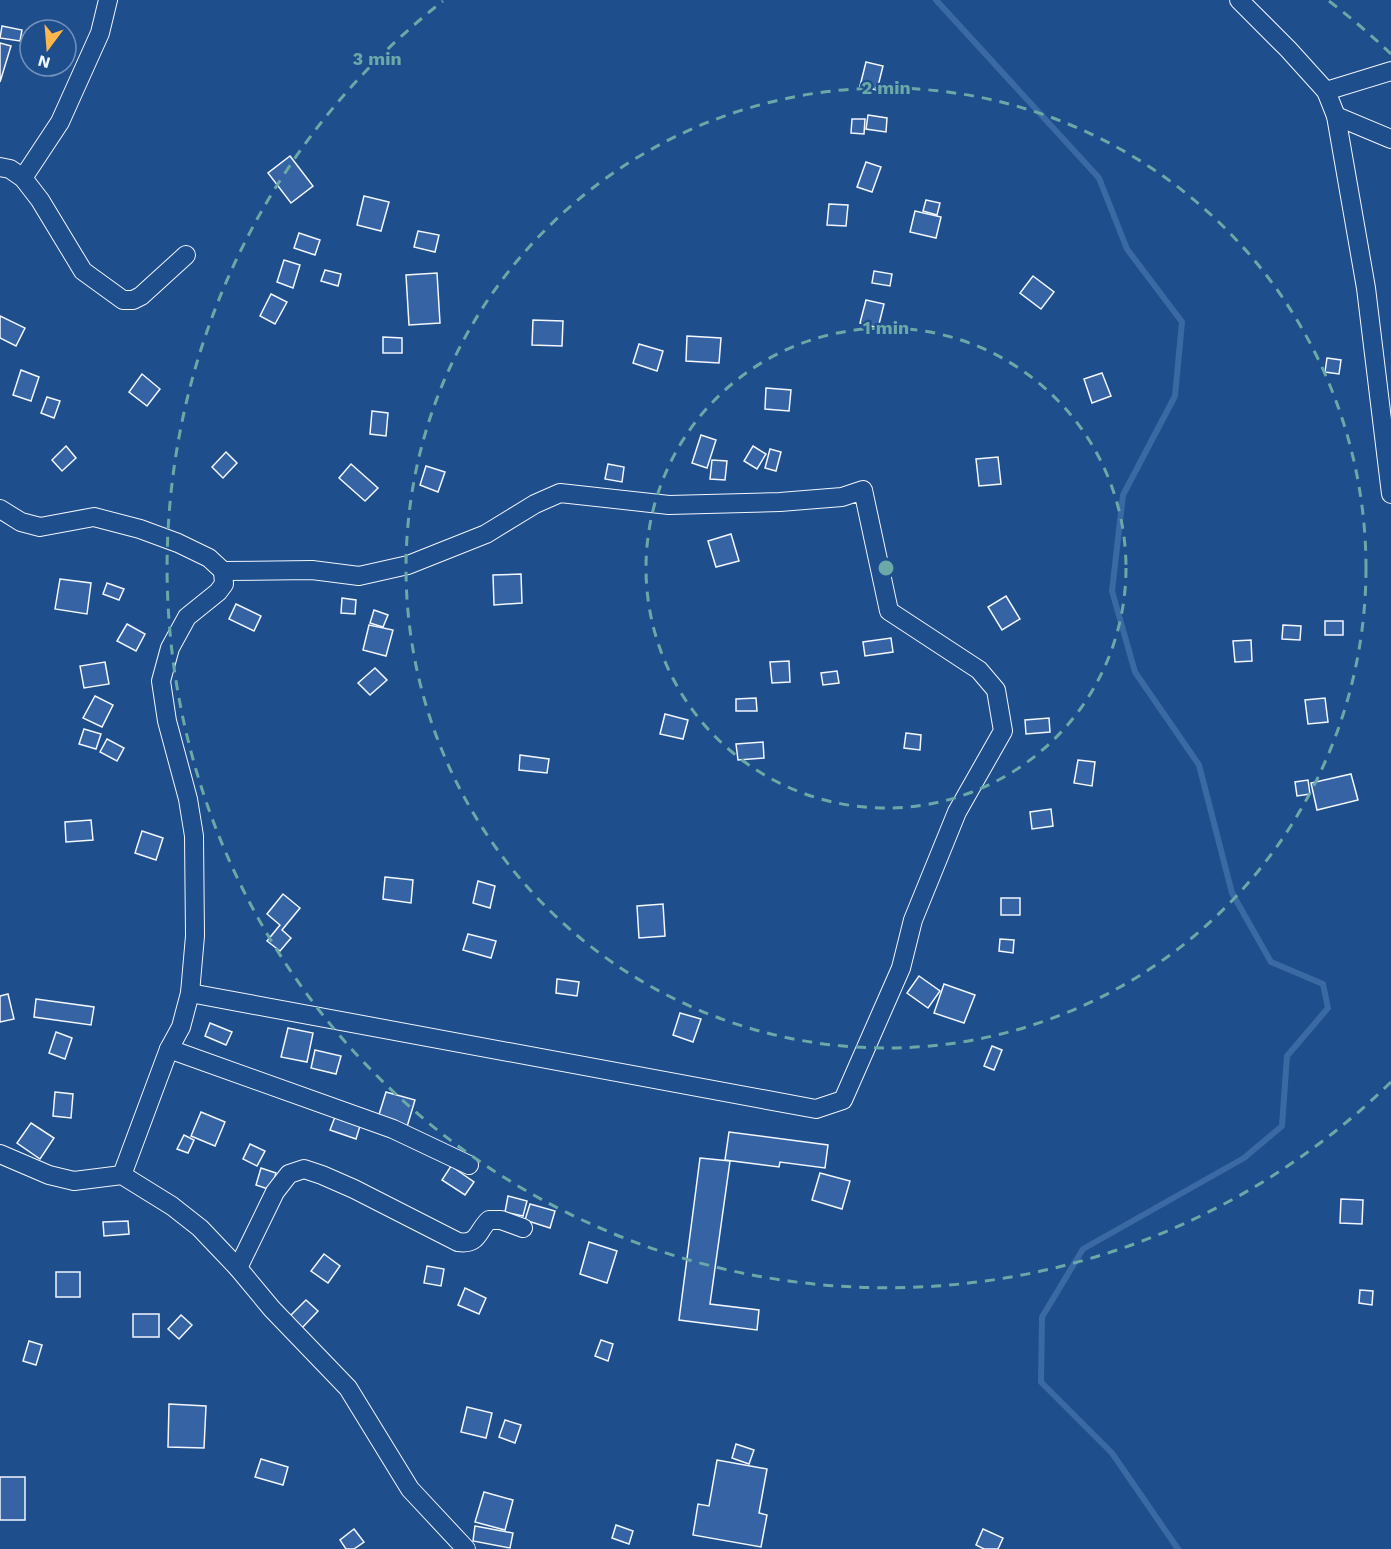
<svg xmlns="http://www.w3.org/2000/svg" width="1391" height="1549" viewBox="0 0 1391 1549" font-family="'Work Sans',sans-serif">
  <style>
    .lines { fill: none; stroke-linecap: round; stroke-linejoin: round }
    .stream { stroke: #3b69a3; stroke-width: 6 }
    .building { fill: #3563a3; stroke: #f2f6ff; stroke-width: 1.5 }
    .street-casing { stroke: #f2f6ff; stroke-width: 20 }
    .street { stroke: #1f4e8c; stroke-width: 18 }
    .ring { fill: none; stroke: #6aa9a8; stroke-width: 3; stroke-dasharray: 10 8 }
    .centre { fill: #6aa9a8; stroke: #1f4e8c; stroke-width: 3 }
    .ring-label { font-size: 18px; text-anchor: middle; font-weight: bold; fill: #6aa9a8; stroke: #1f4e8c; stroke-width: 4.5; stroke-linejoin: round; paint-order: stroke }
  </style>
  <rect width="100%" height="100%" fill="#1f4e8c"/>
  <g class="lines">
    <path class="stream" d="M936,0L1099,178L1127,249L1182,322L1175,396L1123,495L1112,591L1135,672L1199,765L1232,893L1271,962L1323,984L1328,1008L1287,1056L1282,1126L1244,1158L1083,1249L1042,1317L1041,1382L1112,1453L1178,1549"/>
  </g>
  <g class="building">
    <path d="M2,26L22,30L20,41L0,38Z"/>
    <path d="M0,43L11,46L0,82Z"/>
    <path d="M866,62L883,66L877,90L860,86Z"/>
    <path d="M868,115L887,118L886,132L866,129Z"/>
    <path d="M852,119H865L864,134L851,133Z"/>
    <path d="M290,156L313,186L291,203L268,173Z"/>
    <path d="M866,162L881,167L872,192L857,187Z"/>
    <path d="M364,196L389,202L381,231L357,225Z"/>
    <path d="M926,200L940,203L937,215L923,211Z"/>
    <path d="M829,204L848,205L846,226L827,225Z"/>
    <path d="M915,211L941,217L936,238L910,232Z"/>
    <path d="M418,231L439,235L435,252L414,247Z"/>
    <path d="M299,233L320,240L315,255L294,248Z"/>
    <path d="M284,260L300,265L293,288L277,282Z"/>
    <path d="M325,270L341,274L338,286L321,281Z"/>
    <path d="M874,271L892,274L890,286L872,283Z"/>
    <path d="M437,273L440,323L409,325L406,275Z"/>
    <path d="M1033,276L1054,292L1041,309L1020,293Z"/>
    <path d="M271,294L287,302L275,324L260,316Z"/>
    <path d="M866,300L884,304L878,328L860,323Z"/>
    <path d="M0,316L25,328L16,346L0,338Z"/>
    <path d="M533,320L563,321L562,346L532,345Z"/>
    <path d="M687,336L721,338L719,363L686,361Z"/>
    <path d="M383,337L402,338V353H383Z"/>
    <path d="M639,344L663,351L657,371L633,363Z"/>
    <path d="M1327,358L1341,360L1339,374L1325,372Z"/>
    <path d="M21,370L39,377L31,401L13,395Z"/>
    <path d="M1102,373L1111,396L1092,403L1084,379Z"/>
    <path d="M142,374L160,389L147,406L129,392Z"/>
    <path d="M766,388L791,390L789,411L765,409Z"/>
    <path d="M47,397L60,401L54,418L41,413Z"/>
    <path d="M372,411L388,413L386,436L370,434Z"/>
    <path d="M701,435L716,440L707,468L692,463Z"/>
    <path d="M66,446L76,458L62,471L52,460Z"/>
    <path d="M753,446L766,454L757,469L744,461Z"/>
    <path d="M770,449L781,452L776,471L765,468Z"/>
    <path d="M226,452L237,463L223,478L212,467Z"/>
    <path d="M998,457L1001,484L979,486L976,459Z"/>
    <path d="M712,460L727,461L725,480L710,479Z"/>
    <path d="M351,464L378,488L365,501L339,478Z"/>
    <path d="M608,464L624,467L622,482L605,479Z"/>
    <path d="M426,466L445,472L438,492L420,485Z"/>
    <path d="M731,534L739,561L716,567L708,541Z"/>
    <path d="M521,574L522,603L494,605L493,575Z"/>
    <path d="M60,579L91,583L87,614L55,609Z"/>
    <path d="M107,583L124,589L119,600L103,594Z"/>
    <path d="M1006,596L1020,619L1002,630L988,607Z"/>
    <path d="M342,598L356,600L355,614L341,613Z"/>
    <path d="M236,604L261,616L254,631L229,619Z"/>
    <path d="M374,610L388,615L383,627L370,623Z"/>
    <rect x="1325" y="621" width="18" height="14"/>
    <path d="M127,624L145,634L136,651L117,641Z"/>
    <path d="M369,625L393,630L386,656L363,650Z"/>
    <path d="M1283,625L1301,626L1300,640L1282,639Z"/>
    <path d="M891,638L893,652L865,656L863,642Z"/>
    <path d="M1251,640L1252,661L1235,662L1233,641Z"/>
    <path d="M789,661L790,682L772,683L770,662Z"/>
    <path d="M105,662L109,684L84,688L80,666Z"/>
    <path d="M375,668L387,680L370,695L358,683Z"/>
    <path d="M837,671L839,683L823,685L821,673Z"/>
    <path d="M95,696L113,705L102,727L83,718Z"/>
    <path d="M756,698L757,711H736V699Z"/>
    <path d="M1325,698L1328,722L1308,724L1305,700Z"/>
    <path d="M665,714L688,720L683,739L660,734Z"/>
    <path d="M1049,718L1050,732L1026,734L1025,720Z"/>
    <path d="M84,729L101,734L96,749L79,744Z"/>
    <path d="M906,733L921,735L920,750L904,748Z"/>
    <path d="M107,739L124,748L117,761L100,752Z"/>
    <path d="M763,742L764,758L738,760L736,744Z"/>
    <path d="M520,755L549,759L547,773L519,770Z"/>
    <path d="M1078,760L1095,762L1092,786L1074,783Z"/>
    <path d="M1351,774L1358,800L1317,810L1311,783Z"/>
    <path d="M1308,780L1310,794L1297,796L1295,782Z"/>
    <path d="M1051,809L1053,826L1032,829L1030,812Z"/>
    <path d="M91,820L93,840L66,842L65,822Z"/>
    <path d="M142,831L163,838L156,860L135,853Z"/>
    <path d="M385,877L413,880L411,903L383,899Z"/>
    <path d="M478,881L495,886L490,908L473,903Z"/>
    <path d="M283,894L300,908L282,930L291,938L280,951L267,941L280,925L267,914Z"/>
    <rect x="1001" y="898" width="19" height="17"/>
    <path d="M663,904L665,936L639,938L637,906Z"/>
    <path d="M468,934L496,941L491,958L463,950Z"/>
    <path d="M1000,939L1014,940L1013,953L999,951Z"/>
    <path d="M919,976L940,991L928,1008L907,993Z"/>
    <path d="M557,979L579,982L577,996L556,993Z"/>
    <path d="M944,984L975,995L964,1023L934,1013Z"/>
    <path d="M8,994L14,1019L0,1022V996Z"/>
    <path d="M36,999L94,1007L91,1025L34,1017Z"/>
    <path d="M680,1013L701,1019L693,1042L673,1035Z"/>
    <path d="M210,1023L232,1032L226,1045L205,1036Z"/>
    <path d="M288,1028L313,1033L307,1062L281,1057Z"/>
    <path d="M56,1032L72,1038L65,1059L49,1053Z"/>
    <path d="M992,1046L1002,1050L994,1070L984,1066Z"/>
    <path d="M315,1050L341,1056L336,1074L311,1068Z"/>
    <path d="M55,1092L73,1094L71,1118L53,1116Z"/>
    <path d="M386,1092L415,1100L406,1130L377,1121Z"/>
    <path d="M201,1112L225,1122L215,1146L191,1136Z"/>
    <path d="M335,1117L360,1126L356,1139L330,1130Z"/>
    <path d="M31,1123L54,1138L40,1159L17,1143Z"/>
    <path d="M729,1132L828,1145L825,1168L780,1162L779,1167L725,1160Z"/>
    <path d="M184,1135L194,1140L188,1153L177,1149Z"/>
    <path d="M250,1144L265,1151L257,1166L243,1159Z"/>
    <path d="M700,1158L730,1161L710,1304L759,1310L757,1330L679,1320Z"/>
    <path d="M451,1166L474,1182L465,1195L442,1180Z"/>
    <path d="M261,1168L276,1173L271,1190L256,1185Z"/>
    <path d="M820,1173L850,1181L842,1209L812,1200Z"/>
    <path d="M508,1196L527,1201L523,1216L505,1212Z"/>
    <path d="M1341,1199L1363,1200L1362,1224L1340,1223Z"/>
    <path d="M530,1204L555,1211L550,1228L525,1220Z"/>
    <path d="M128,1221L129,1234L104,1236L103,1222Z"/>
    <path d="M589,1242L617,1251L607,1283L580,1274Z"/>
    <path d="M324,1254L340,1266L328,1283L311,1271Z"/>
    <path d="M427,1266L444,1269L441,1286L424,1283Z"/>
    <rect x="56" y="1272" width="24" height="25"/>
    <path d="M465,1288L486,1298L479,1314L458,1305Z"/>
    <path d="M1360,1290L1373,1291L1372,1305L1359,1303Z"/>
    <path d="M306,1300L318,1311L302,1328L290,1316Z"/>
    <rect x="133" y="1314" width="26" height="23"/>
    <path d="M181,1315L192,1325L179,1339L168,1329Z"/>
    <path d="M601,1340L613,1344L608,1361L595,1356Z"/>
    <path d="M29,1341L42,1345L36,1365L23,1361Z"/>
    <path d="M169,1404L206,1406L204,1448L168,1447Z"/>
    <path d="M467,1407L492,1413L486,1438L461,1432Z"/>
    <path d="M505,1420L521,1425L515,1443L499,1437Z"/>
    <path d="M736,1444L754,1450L749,1464L732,1458Z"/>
    <path d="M261,1459L288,1467L283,1485L255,1477Z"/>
    <path d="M717,1460L767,1469L759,1513L767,1515L761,1547L693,1535L698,1504L709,1506Z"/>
    <rect x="0" y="1477" width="25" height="43"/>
    <path d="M484,1492L513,1500L505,1530L475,1522Z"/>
    <path d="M616,1525L633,1531L629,1544L612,1538Z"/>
    <path d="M475,1526L513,1533L510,1548L473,1541Z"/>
    <path d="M354,1529L364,1542L354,1549H346L340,1540Z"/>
    <path d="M983,1529L1003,1538L998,1549H984L976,1545Z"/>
  </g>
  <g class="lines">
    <defs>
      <g id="street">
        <path d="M1239,0L1288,49L1326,91L1336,116L1366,288L1391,494"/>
        <path d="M1326,91L1391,71"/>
        <path d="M1336,116L1391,139"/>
        <path d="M0,167L10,169L23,178L40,200L83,271L123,300H133L141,296L186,255"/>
        <path d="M23,178L60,122L100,33L108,0"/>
        <path d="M0,509L21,522L40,527L94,517L140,529L178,543L209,558L223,571L312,570L359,576L408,565L486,534L535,504L560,493L669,505L780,502L842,497L863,490L889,611L979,670L996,690L1003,731L957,812L913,920L901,968L843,1100L816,1109L190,993"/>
        <path d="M169,1049L393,1129L469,1165"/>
        <path d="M0,1154L49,1175L74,1181L122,1175L172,1206L200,1228L238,1268L272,1309L348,1388L410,1489L466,1549"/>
        <path d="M122,1175L169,1049L181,1027L190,993L195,936L194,836L188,799L167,721L161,681L170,648L187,617L218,592L224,584L223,571"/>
        <path d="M238,1268L275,1192L289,1174L304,1169L322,1175L354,1189L458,1242C479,1245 477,1231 489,1220H501L523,1228"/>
      </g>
    </defs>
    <use href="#street" class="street-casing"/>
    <use href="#street" class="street"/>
  </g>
  <g class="ring">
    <circle cx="886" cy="568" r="240"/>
    <circle cx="886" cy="568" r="480"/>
    <path d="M1391 1082A720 720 0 1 1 443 1M1329 1A720 720 0 0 1 1391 54"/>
  </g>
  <circle cx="886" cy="568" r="9" class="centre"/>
  <g class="ring-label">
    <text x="377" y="65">3 min</text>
    <text x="886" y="94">2 min</text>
    <text x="886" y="334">1 min</text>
  </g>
  <g transform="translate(48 48) rotate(196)"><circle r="28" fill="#1f4e8c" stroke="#7391ba" stroke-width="1.5"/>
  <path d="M0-4.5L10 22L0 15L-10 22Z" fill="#ffb74d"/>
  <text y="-9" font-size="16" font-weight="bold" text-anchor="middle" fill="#f2f6ff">N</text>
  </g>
</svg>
